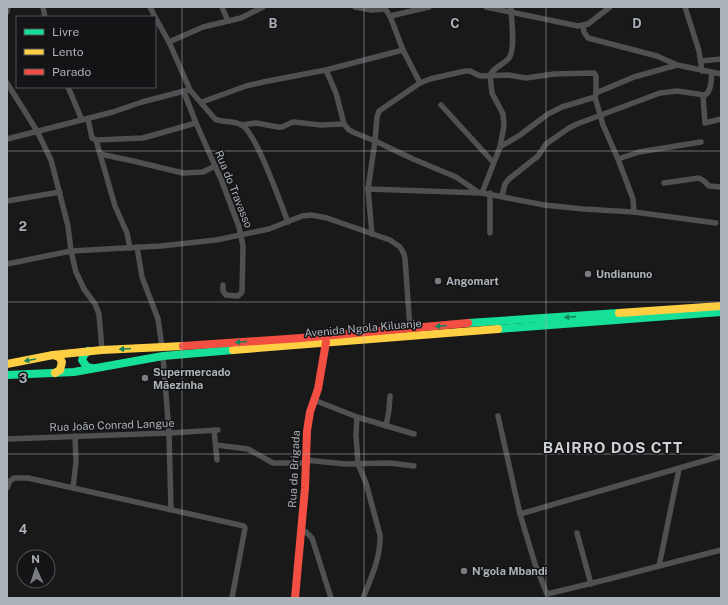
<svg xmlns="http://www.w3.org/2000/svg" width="728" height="605" viewBox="0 0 728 605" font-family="'Public Sans',sans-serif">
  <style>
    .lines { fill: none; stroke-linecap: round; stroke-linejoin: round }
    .street { stroke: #4e5052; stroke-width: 5.5 }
    .fast { stroke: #16e098; stroke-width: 8 }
    .slow { stroke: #ffcf43; stroke-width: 8 }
    .jam { stroke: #f24e42; stroke-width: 8 }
    .oneway { fill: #15845e }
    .grid { fill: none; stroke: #acb2b9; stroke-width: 1; stroke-opacity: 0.55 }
    .poi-dot { fill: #797c81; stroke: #141416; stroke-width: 1.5 }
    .labels { text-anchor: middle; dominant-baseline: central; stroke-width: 3; stroke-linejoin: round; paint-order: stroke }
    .street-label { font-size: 11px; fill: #acb2b9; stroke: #141416 }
    .poi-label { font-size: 11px; font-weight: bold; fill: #acb2b9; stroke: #141416; text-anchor: start }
    .district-label { font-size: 15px; font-weight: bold; letter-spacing: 1px; fill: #cdd0d5; stroke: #141416 }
    .grid-label { font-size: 13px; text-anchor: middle; font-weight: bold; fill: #acb2b9; stroke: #141416; stroke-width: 3; stroke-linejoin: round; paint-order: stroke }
  </style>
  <rect width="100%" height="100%" fill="#19191a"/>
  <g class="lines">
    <g class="street">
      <path d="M43,7L45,17"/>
      <path d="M150,7L155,17"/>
      <path d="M222,7L228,21"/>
      <path d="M355,7L372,10L385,9"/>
      <path d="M384,7L390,16L403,50L420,83"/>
      <path d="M486,7L578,26L588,24L610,7"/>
      <path d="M685,7L699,51L702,71"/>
      <path d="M7,12L8,7"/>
      <path d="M390,16L429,7"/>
      <path d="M155,17L169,42L190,90L215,119C223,123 232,120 242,125C257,135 280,202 288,222"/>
      <path d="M583,26L584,32L588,38L657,56L677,65L721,74"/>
      <path d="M169,42L203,27L241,18L263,7"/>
      <path d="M701,61L721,59"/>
      <path d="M326,70L336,93L344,124L349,130L355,133L375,141L368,189"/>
      <path d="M7,83L37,131L51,160L68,226L71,251L76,272L84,289L95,304L99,314L102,350"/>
      <path d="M68,87L82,120"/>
      <path d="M184,92L196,123L215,166L221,179L239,227L243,246L242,292L238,296L226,295L223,291V285"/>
      <path d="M703,95L705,123L721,119"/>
      <path d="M595,97L603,125L618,159L633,199L634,212"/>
      <path d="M202,102L246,86L268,81L326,70L403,50"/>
      <path d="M441,105L493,162"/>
      <path d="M88,119L92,138L96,140"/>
      <path d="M241,125L256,123L278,127H282L293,122L321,125L344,124"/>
      <path d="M7,139L113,112L142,102L188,90"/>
      <path d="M500,147L504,126L503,114L492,93L490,75C494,67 503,65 509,58C516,49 511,19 511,7"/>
      <path d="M100,154L133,161L183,173L203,172L215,166"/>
      <path d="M618,159L639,152L701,142"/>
      <path d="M664,183L699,178L704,181L709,186L721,187"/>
      <path d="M478,192L456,177L413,159L375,141L377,117L379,111L420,83L430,79L465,71H470L480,76L508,75L526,78L554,74L594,73L596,76V93"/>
      <path d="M482,193L500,147L520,135L548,114L562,107L595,97L596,93L634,77L677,65"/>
      <path d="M490,193V233"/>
      <path d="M502,196L505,184L509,179L538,156L546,144L569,128L577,124L660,93L677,91L705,95C712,91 711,79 712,72"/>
      <path d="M7,201L60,192"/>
      <path d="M372,234L368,189L482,193L544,205L583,209L634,212L716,223"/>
      <path d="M137,247L142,277L158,319L162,347"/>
      <path d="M130,248L127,233L115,206L96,140L143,138L196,123"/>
      <path d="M7,264L71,251L161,246L216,240L269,229L302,216L311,215L327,218L390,240L400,247L404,254L405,259L410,328"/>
      <path d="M163,356L169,433L171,510"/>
      <path d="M314,400L357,417L414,434"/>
      <path d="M498,416L520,514L535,564L547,594L609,579L721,550"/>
      <path d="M357,417L356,435L358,464L366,483L380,535C381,557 371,578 363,598"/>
      <path d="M386,426L389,410L390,396"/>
      <path d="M214,430L217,460"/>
      <path d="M7,439L169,433L218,430"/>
      <path d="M216,445L248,449L273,463H305"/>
      <path d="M305,460L346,464L390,463L414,466"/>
      <path d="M7,488L10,481L14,478H28L244,526L245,528L232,598"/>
      <path d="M73,488L76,462L75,436"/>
      <path d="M520,514L721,456"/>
      <path d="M301,530L306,532L312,538L331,598"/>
      <path d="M577,533L591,584"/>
      <path d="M659,566L679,469"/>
    </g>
    <g class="fast">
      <path d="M468,323L619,313"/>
      <path d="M498,329L721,312"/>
      <path d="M88,351L84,355L82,360L87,367L92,368"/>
      <path d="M7,375L74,372L163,356L233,350"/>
    </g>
    <g class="slow">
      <path d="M619,313L721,306"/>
      <path d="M233,350L498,329"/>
      <path d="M53,355L59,357L62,362L60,370L55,373"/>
      <path d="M7,364L53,355L102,350L183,346"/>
    </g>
    <g class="jam">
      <path d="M183,346L301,338L468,323"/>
      <path d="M295,598L305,488L307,431L310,412L318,389L326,342"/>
    </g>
  </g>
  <defs><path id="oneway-solid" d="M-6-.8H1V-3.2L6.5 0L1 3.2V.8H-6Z"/></defs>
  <g class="oneway">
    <use href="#oneway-solid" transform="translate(570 317) rotate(176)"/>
    <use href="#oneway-solid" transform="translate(441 326) rotate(175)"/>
    <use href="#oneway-solid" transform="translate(241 342) rotate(176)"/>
    <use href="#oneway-solid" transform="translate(125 349) rotate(178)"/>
    <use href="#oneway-solid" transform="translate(30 360) rotate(170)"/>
  </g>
  <path class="grid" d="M182,7V598M364,7V598M546,7V598M7,151H721M7,302H721M7,454H721"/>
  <g class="poi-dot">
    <circle cx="588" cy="274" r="4"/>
    <circle cx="438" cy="281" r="4"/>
    <circle cx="145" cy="378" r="4"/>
    <circle cx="464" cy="571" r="4"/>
  </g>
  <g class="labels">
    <g class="street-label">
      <text transform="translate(234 189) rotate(68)">Rua do Travasso</text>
      <text transform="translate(363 328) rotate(-5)">Avenida Ngola Kiluanje</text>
      <text transform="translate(112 425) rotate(-2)">Rua João Conrad Langue</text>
      <text transform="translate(294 469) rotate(-87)">Rua da Brigada</text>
    </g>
    <g class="poi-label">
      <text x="596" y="274">Undianuno</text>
      <text x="446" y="281">Angomart</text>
      <text x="153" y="372">Supermercado<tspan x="153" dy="13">Mãezinha</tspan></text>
      <text x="472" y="571">N'gola Mbandi</text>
    </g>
    <g class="district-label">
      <text x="613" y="447">BAIRRO DOS CTT</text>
    </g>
  </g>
  <g class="grid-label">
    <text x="273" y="28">B</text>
    <text x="455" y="28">C</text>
    <text x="637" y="28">D</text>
    <text x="23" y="231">2</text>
    <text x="23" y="383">3</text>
    <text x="23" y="534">4</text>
  </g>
  <rect width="728" height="605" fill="none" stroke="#acb2b9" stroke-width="16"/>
  <rect x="16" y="16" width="140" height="72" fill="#141416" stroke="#515357"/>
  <rect x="24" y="29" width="20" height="6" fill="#16e098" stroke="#515357"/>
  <text x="52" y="36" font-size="12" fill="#acb2b9">Livre</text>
  <rect x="24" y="49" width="20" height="6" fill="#ffcf43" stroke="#515357"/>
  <text x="52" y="56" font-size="12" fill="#acb2b9">Lento</text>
  <rect x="24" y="69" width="20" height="6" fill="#f24e42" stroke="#515357"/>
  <text x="52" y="76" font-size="12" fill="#acb2b9">Parado</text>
  <g transform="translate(36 569) rotate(357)"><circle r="19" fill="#141416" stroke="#515357"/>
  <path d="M0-3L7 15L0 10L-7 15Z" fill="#797c81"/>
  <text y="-6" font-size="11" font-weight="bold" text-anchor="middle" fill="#acb2b9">N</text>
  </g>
</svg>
